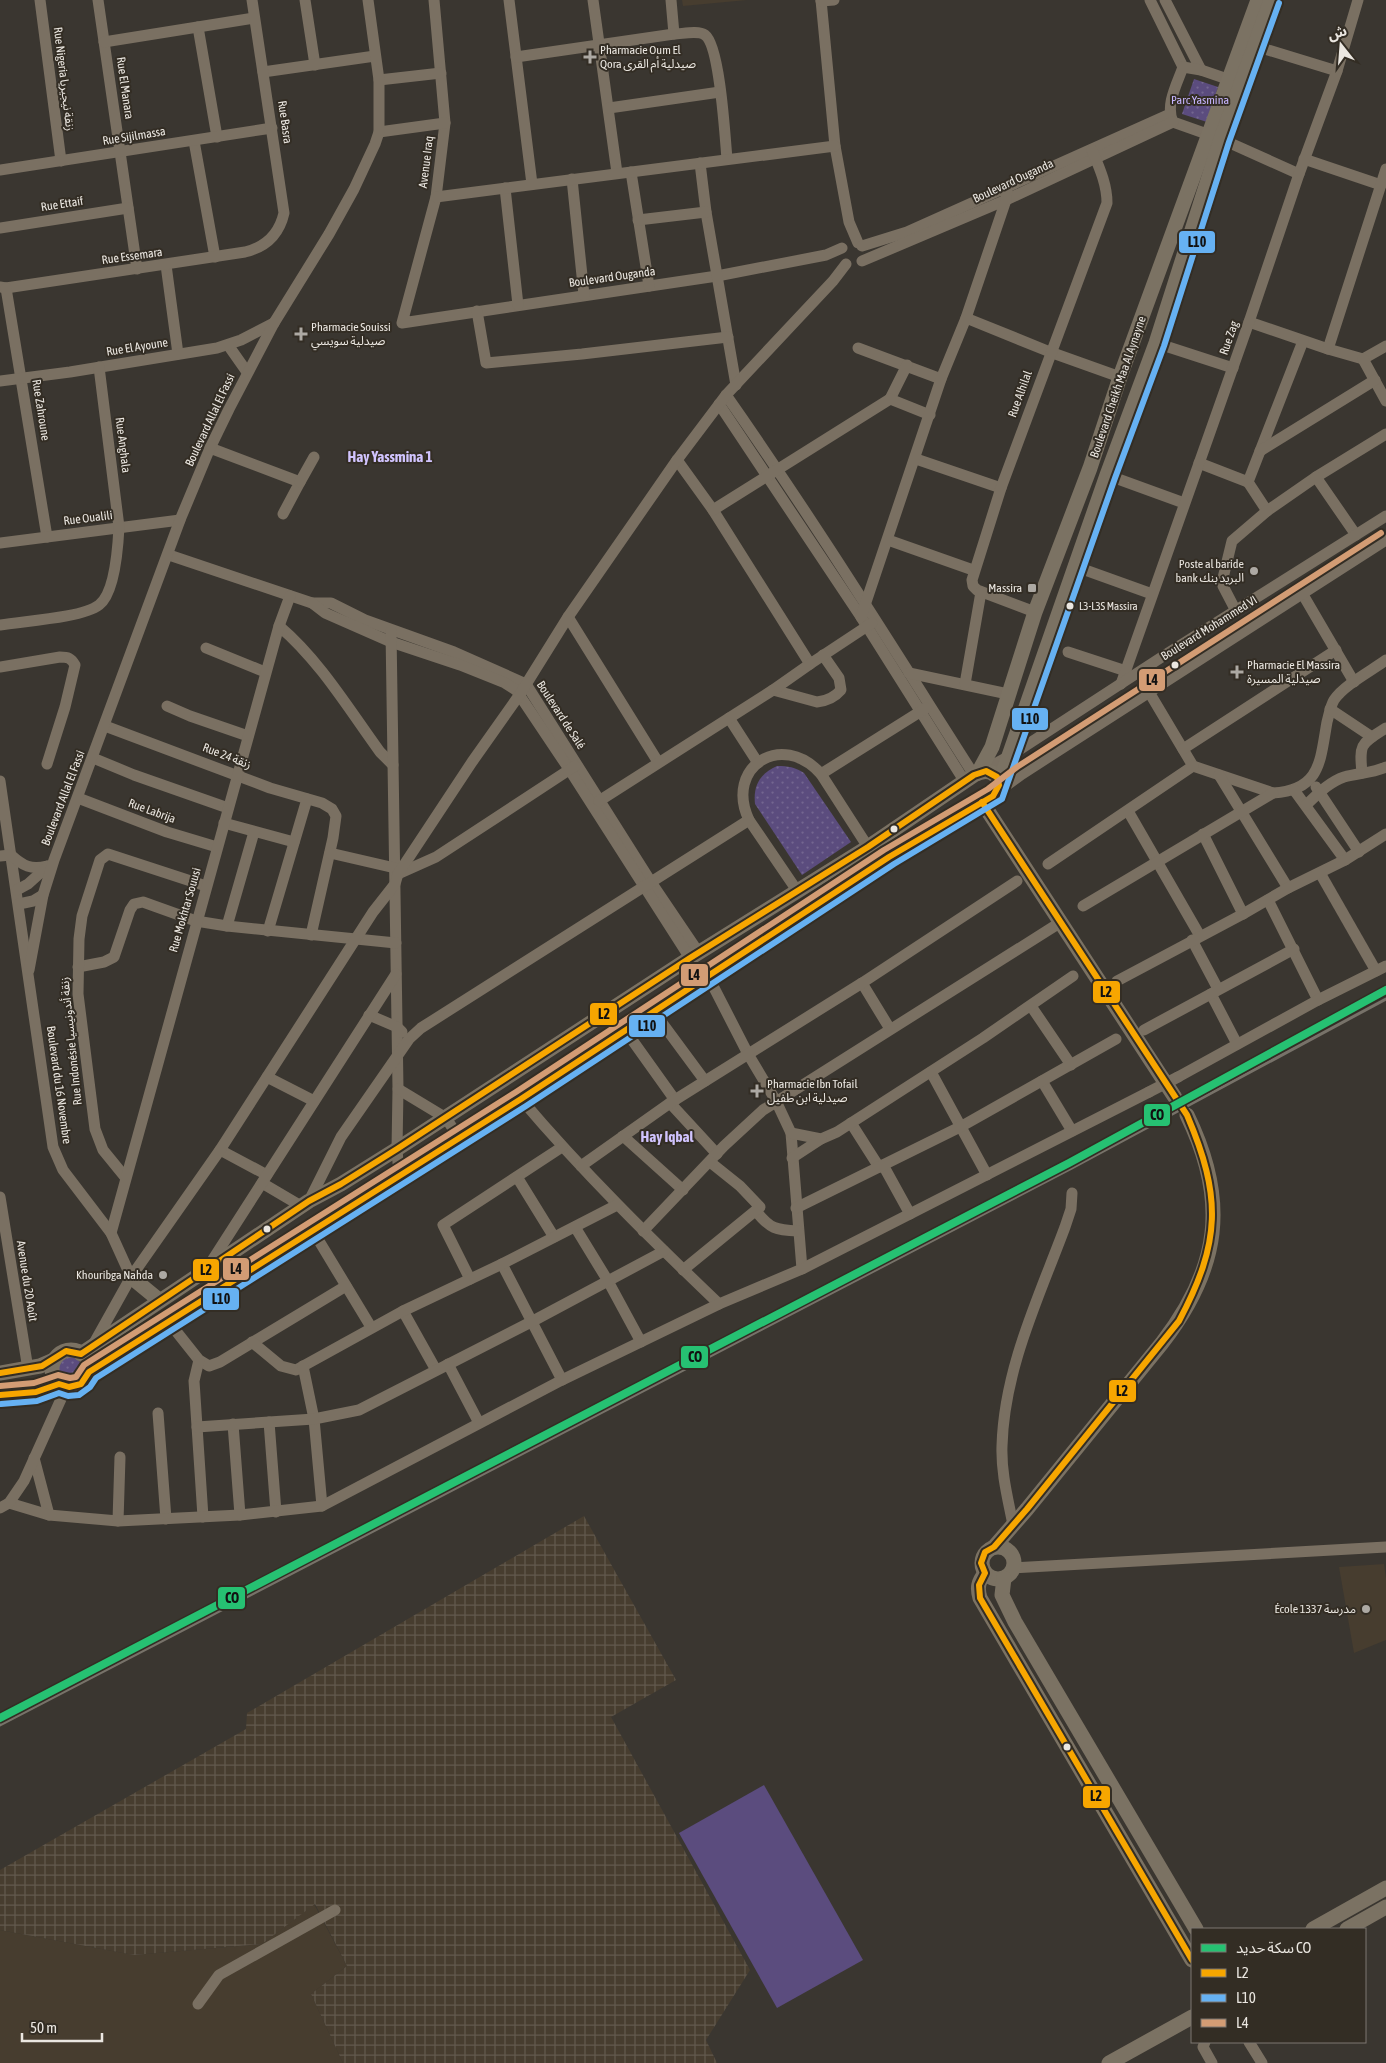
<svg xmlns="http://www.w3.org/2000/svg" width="1386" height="2063" viewBox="0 0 1386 2063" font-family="'Asap Condensed','Noto Sans Arabic',sans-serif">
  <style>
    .built { fill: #473d2f }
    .industrial { fill: url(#industrial-grid) }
    .grass { fill: #5b4c7e }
    .park { fill: url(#park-dots) }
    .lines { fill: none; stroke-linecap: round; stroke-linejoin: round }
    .major-tunnel { stroke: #55514b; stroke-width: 15; stroke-dasharray: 15 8; stroke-linecap: butt }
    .minor { stroke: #7a7062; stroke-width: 11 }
    .major { stroke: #7b7263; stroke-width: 15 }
    .rail { stroke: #777269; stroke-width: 3 }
    .minor-bridge { stroke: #7a7062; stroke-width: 11 }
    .bus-1-casing { stroke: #332d24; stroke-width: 10 }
    .bus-2-casing { stroke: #332d24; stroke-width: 10 }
    .bus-3-casing { stroke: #332d24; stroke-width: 10 }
    .bus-1 { stroke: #f7a600; stroke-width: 6 }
    .bus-2 { stroke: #66b1f2; stroke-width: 6 }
    .bus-3 { stroke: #d39c74; stroke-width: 6 }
    .rail-1-casing { stroke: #332d24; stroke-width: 11 }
    .rail-1 { stroke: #26c172; stroke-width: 8 }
    .poi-dot { fill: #ada9a3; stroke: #332d24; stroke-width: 2 }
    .bus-dot { fill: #ebe7e1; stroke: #332d24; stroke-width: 2 }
    .labels { text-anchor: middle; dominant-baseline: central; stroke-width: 4; stroke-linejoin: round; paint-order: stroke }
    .bus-label { font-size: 11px; fill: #ebe7e1; stroke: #332d24; text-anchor: start }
    .poi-label { font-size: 12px; fill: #ebe7e1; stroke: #332d24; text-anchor: start }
    .street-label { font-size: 12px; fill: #ebe7e1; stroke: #332d24 }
    .park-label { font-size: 12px; fill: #c6b4fd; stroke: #332d24 }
    .quarter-label { font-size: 15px; font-weight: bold; fill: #d0c3fd; stroke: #332d24 }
    .line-badge { stroke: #332d24; stroke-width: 2 }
    .pale-badge-label { font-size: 14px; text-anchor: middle; font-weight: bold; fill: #111 }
  </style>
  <defs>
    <pattern id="industrial-grid" width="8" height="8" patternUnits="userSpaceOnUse" patternTransform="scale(1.25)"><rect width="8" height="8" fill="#473d2f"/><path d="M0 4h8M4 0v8" fill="none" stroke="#62594d"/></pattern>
    <pattern id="park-dots" width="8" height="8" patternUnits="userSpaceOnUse" patternTransform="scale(1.25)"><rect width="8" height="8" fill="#5b4c7e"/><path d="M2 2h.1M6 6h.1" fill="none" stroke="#736690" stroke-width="1.8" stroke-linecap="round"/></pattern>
  </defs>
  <rect width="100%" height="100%" fill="#3a3630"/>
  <g class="built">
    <path d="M682,0H747L683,6Z"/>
    <path d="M1384,1564L1386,1578V1640L1354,1653L1339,1567Z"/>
    <path d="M314,1904L347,1966L311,1994L343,2063H0V1930L134,1955L262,1944Z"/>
  </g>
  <path class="industrial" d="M584,1516L676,1680L611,1717L750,1970L706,2040L717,2063H343L311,1994L347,1966L315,1904L262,1944L134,1955L0,1930V1870L246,1729L247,1713Z"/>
  <path class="grass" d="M764,1785L863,1960L777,2008L679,1833Z"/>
  <g class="park">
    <path d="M1194,79L1218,87L1207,122L1182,114Z"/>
    <path d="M777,766C788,766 795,767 804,773L851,842L802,875L755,804C753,785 760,774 777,766Z"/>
    <circle cx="70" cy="1369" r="12"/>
  </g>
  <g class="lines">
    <path class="major-tunnel" d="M1174,1096L1187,1115"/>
    <g class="minor">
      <path d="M40,0L61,161"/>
      <path d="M98,0L137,269"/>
      <path d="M305,0L315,65"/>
      <path d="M434,0L445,123L436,197L402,323L717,276L826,255L842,248"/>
      <path d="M509,0L532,184"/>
      <path d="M593,0L617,173"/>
      <path d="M671,0L674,34"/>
      <path d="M821,0L835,146L849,222L858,243"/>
      <path d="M1150,0L1183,67"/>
      <path d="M1165,0L1201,70"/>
      <path d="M821,1L834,0"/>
      <path d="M198,27L217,137"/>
      <path d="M104,42L254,18"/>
      <path d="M1255,46L1337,71"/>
      <path d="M516,57L674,34C682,34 698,30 705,35C720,46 725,137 727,159"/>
      <path d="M263,72L375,56"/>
      <path d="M379,80L441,73"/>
      <path d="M1236,82L1201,70L1183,67C1177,84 1165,105 1173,122L1221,139L1299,174"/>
      <path d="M609,108L720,92"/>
      <path d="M379,132L445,123"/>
      <path d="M194,141L215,257"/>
      <path d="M1304,159L1381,185"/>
      <path d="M700,163L706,212L736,385"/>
      <path d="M0,170L272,128"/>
      <path d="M631,172L649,286"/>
      <path d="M572,179L584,295"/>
      <path d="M505,188L518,305"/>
      <path d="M436,197L835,146"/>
      <path d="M638,220L706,212"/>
      <path d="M0,228L128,208"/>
      <path d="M862,246L907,232L1170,114"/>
      <path d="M862,261L1006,200L1173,122"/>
      <path d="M166,265L178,354"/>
      <path d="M0,287L6,288L245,252C266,247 279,235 284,213L252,0"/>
      <path d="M6,288L47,537"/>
      <path d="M477,311L486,363L582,354L728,337"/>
      <path d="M966,318L1050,352L1120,377"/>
      <path d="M1249,322L1328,349L1363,359L1386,346"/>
      <path d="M1303,341L1248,482L1267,511L1316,477L1386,434"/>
      <path d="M1156,343L1233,368"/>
      <path d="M228,345L247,372"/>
      <path d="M858,348L941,379"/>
      <path d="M1328,349L1386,169"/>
      <path d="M1363,359L1386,401"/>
      <path d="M0,381L70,372L217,348L241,340L274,323"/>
      <path d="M726,395C813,519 893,648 974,775"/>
      <path d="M890,399L907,365"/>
      <path d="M719,404L861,617L965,782"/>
      <path d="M210,448L300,482L283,514"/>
      <path d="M1260,451L1375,380"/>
      <path d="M916,459L1001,488"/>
      <path d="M677,460L713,510L810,664"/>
      <path d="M1199,463L1248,482"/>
      <path d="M1107,475L1184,503"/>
      <path d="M1316,477L1356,535"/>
      <path d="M300,482L314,457"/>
      <path d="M713,510L890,399L930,415"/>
      <path d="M888,540L973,570"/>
      <path d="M0,543L180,520"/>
      <path d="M169,555L312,603H331L365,620L454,652L526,684L651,882L699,953"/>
      <path d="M1074,566L1152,594"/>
      <path d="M1302,593L1354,682"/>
      <path d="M312,603L325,613L391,642L460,665L505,683L516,690L569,769L690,958"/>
      <path d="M1236,611L1223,586V578L1232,541L1267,511"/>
      <path d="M1035,612L977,590L973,586L972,580L1001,488L1107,203C1107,184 1099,167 1092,150"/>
      <path d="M568,617L658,762"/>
      <path d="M861,617L941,379L966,318L1006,200L1007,188"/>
      <path d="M0,625C23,621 82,618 99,605C115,593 118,547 119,527L99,367"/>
      <path d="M279,626C320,661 348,708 380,752L393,765"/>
      <path d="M391,631L398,1089L397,1149L399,1176"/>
      <path d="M206,648L265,672"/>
      <path d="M1068,652L1126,671"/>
      <path d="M0,667L60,657C68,657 71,658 75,665L65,707L47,764"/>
      <path d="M909,673L1008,694"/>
      <path d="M965,684L981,592"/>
      <path d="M1121,684L1249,322L1299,174L1337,71L1358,0"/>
      <path d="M773,690L817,702C827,701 835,697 841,690L839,678L823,655"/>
      <path d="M1149,692L1193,766L1273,793C1321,790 1320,761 1327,722C1329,715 1330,707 1334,700C1344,685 1371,671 1386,660"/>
      <path d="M167,706L190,716L248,736"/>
      <path d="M1330,709L1372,737"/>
      <path d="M729,718L758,763"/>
      <path d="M105,726L270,788L322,803L332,809L336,816L333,838L311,935"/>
      <path d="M1183,749L1336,650"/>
      <path d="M93,758L134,775L228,808"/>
      <path d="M982,771L1013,754L1168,653L1386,516"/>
      <path d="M1362,773C1359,743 1361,744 1386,728"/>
      <path d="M821,774L926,708"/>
      <path d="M1219,775L1288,888"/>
      <path d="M0,781L53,1147L63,1170L111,1233L131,1277L93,1345L88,1362"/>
      <path d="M1316,787L1359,852"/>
      <path d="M1294,790L1345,860"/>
      <path d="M996,793L1022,774L1386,540"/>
      <path d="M78,798L167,832L217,847"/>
      <path d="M599,801L773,690L810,664L872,623"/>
      <path d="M1306,805C1317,795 1329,782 1344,777C1358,773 1373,773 1386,767"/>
      <path d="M1128,811L1200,936"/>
      <path d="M224,823L294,842"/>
      <path d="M1203,834L1243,914"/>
      <path d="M330,853L395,868"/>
      <path d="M0,856L11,855C23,866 31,870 47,866"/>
      <path d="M1048,864L1193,766"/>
      <path d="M1320,873L1376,971"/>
      <path d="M398,874L436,857L575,766"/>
      <path d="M17,890L28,884L48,866"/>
      <path d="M798,892L749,820C724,767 782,730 821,774L868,847"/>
      <path d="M1268,900L1318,1000"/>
      <path d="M19,904L33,901L43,895"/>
      <path d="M1083,906L1273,793"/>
      <path d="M227,926L254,832"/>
      <path d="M268,931L307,799"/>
      <path d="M1192,940L1218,989"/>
      <path d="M78,967L104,962L114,957L130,910L134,904L143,902L196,921L227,926L396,943"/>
      <path d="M29,970L43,895L54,860L180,520L210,448L229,409L274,323L329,234L354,189L375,144L379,132V80L368,0"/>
      <path d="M708,976L748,1054L776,1101L791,1133L802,1269"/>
      <path d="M1117,981L1243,914L1288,888L1345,860L1386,834"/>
      <path d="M862,983L890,1029"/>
      <path d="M1211,994L1237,1044"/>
      <path d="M1031,1006L1071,1065"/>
      <path d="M654,1012L705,1081"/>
      <path d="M369,1015L397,1027L402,1032"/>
      <path d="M625,1030L675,1100"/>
      <path d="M1144,1030L1294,949"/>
      <path d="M931,1072L987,1175"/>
      <path d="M267,1077L314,1101"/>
      <path d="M1178,1077L1318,1000L1386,966"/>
      <path d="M1042,1081L1072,1131"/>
      <path d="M398,1089L446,1118L459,1138"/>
      <path d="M521,1099C583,1172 650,1238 719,1304"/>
      <path d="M670,1103L717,1154"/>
      <path d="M851,1123L879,1167"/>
      <path d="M791,1133L821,1139L837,1132L983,1038L1073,976"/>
      <path d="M623,1136L683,1190"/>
      <path d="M220,1150L267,1175"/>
      <path d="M792,1158L821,1139"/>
      <path d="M883,1165L910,1214"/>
      <path d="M581,1166L670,1103L862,983L1017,881"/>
      <path d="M125,1177L103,1150L95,1129L78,994L79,939L82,916L100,860L108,854L206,886"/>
      <path d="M517,1177L554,1237"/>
      <path d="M262,1183L301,1206"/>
      <path d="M0,1197L28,1369"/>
      <path d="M309,1201L341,1137L409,1039L421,1028L749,820"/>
      <path d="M796,1208L962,1126L1116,1039"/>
      <path d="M756,1211C770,1229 776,1230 798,1231"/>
      <path d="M575,1227L608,1281L641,1342"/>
      <path d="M313,1231L371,1327"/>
      <path d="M643,1231L724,1146L763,1110L1061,922"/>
      <path d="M111,1233L279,626L290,596"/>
      <path d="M502,1264L562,1380"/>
      <path d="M208,1267L396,974"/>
      <path d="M683,1270L760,1207L740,1186L710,1162"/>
      <path d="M131,1277L220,1150L373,912L395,884L398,874L472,762L520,694L568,617L677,460L726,395L833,281L846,264"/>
      <path d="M470,1279L443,1225L562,1147"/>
      <path d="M403,1311L436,1370"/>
      <path d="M168,1321L199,1360L209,1366L220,1362L346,1286"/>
      <path d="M252,1342L281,1366L296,1370L403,1311L502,1264L617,1205"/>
      <path d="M199,1360L194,1381L203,1517"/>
      <path d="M448,1364L479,1423"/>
      <path d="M303,1366L314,1419L322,1506"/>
      <path d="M158,1413L166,1519"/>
      <path d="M269,1422L276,1512"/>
      <path d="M233,1424L240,1515"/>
      <path d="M197,1427L314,1419L359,1410L533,1321L664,1251"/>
      <path d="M34,1458L49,1515"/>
      <path d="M9,1503L49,1515L118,1521L240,1515L322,1506L562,1380L719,1304L802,1269L1149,1092"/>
      <path d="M0,1508L9,1503L24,1481L66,1388"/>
      <path d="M118,1521L120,1457"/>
      <path d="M1013,1525C1008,1499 1001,1473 1002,1446C1004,1369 1039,1297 1065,1227L1071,1209L1072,1193"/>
      <path d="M1013,1568L1386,1547"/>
      <path d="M198,2004L219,1975L335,1910"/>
      <path d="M1205,2042L1203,2047L1212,2063"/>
      <path d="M1249,2042L1262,2063"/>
    </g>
    <g class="major">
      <path d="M978,773L992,747L1035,612L1090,468L1121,374L1258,0"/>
      <path d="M982,802L1174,1096"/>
      <path d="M131,1277L159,1300"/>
      <circle cx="71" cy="1369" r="19"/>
      <path d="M81,1354L309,1201L341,1184L397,1149L690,958L868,847L974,775C985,769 997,770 999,785"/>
      <path d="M89,1372L283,1248L313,1231L521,1099L889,857L996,793L1107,475L1156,343L1221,139L1271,0"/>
      <path d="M0,1373L40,1366L54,1360"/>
      <path d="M0,1395L36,1392L59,1384"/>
      <circle cx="998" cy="1563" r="16"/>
      <path d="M994,1547L1027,1509L1162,1343C1220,1268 1229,1201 1187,1115"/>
      <path d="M985,1573C978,1582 977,1588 980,1598L1192,1960"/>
      <path d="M1004,1578L1002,1595L1015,1622L1196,1929"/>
      <path d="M1313,1929L1386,1888"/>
      <path d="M1347,1929L1386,1907"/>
      <path d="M1109,2063L1192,2017"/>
    </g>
    <path class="rail" d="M0,1725L1072,1168L1386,999"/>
    <path class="minor-bridge" d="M1149,1092L1178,1077"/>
    <defs>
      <g id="bus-1">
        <path d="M982,802L1187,1115C1222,1197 1221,1242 1179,1321L1027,1509L994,1547L985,1552L981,1563L985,1573L979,1585L980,1598L1192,1960"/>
        <path d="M0,1373L42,1366L66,1351L81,1354L309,1201L341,1184L397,1149L690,958L868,847L974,775L986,771L997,777L999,785L993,796L889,857L521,1099L89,1372L81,1384L69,1387L59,1384L36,1392L0,1395"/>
      </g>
      <path id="bus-2" d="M1,1404L37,1401L59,1393L68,1396L79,1395L90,1387L96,1378L526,1106L894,864L1002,799L1115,478L1164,346L1229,142L1279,3"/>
      <path id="bus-3" d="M0,1386L34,1383L58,1375L70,1378L76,1377L84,1365L516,1092L884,850L988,789L1017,767L1381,533"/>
    </defs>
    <use href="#bus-1" class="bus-1-casing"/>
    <use href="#bus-2" class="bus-2-casing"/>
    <use href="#bus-3" class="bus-3-casing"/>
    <use href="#bus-1" class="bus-1"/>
    <use href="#bus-2" class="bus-2"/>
    <use href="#bus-3" class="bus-3"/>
    <defs>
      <path id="rail-1" d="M0,1718L1069,1163L1386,990"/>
    </defs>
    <use href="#rail-1" class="rail-1-casing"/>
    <use href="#rail-1" class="rail-1"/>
  </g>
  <g class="poi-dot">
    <path d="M587.5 49.5h5v5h5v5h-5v5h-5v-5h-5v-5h5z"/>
    <path d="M298.5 326.5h5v5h5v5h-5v5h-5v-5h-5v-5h5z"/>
    <circle cx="1254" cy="571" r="5"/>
    <rect x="1027" y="583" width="10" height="10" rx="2.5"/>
    <path d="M1234.5 664.5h5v5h5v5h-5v5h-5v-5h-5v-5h5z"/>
    <path d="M754.5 1083.5h5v5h5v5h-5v5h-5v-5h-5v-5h5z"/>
    <circle cx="163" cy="1275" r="5"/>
    <circle cx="1366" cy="1609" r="5"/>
  </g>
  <g class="bus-dot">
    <circle cx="1070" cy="606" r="4.5"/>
    <circle cx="1175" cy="665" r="4.5"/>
    <circle cx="894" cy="829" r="4.5"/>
    <circle cx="267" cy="1229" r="4.5"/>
    <circle cx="1067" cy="1747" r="4.5"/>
  </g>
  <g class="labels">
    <g class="bus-label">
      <text x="1079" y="606">L3-L3S Massira</text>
    </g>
    <g class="poi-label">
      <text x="600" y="50">Pharmacie Oum El<tspan x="600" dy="14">Qora صيدلية أم القرى</tspan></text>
      <text x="311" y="327">Pharmacie Souissi<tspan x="311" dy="14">صيدلية سويسي</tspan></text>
      <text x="1244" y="564" text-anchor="end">Poste al baride<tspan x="1244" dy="14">bank البريد بنك</tspan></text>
      <text x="1022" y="588" text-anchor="end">Massira</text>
      <text x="1247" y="665">Pharmacie El Massira<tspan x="1247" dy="14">صيدلية المسيرة</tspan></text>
      <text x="767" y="1084">Pharmacie Ibn Tofail<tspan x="767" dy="14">صيدلية ابن طفيل</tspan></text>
      <text x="153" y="1275" text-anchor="end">Khouribga Nahda</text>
      <text x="1356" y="1609" text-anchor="end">École مدرسة 1337</text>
    </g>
    <g class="street-label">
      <text transform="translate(64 79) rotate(83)">Rue Nigeria زنقة نيجيريا</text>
      <text transform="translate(125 88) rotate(82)">Rue El Manara</text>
      <text transform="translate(285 122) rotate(82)">Rue Basra</text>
      <text transform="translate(134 136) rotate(-9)">Rue Sijilmassa</text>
      <text transform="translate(426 162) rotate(-83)">Avenue Iraq</text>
      <text transform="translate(1013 181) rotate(-25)">Boulevard Ouganda</text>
      <text transform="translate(62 204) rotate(-9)">Rue Ettaif</text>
      <text transform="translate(132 256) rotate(-8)">Rue Essemara</text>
      <text transform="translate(612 277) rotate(-8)">Boulevard Ouganda</text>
      <text transform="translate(1229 338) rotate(-71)">Rue Zag</text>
      <text transform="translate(137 347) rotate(-9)">Rue El Ayoune</text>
      <text transform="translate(1118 387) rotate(-71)">Boulevard Cheikh Maa Al Aynayne</text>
      <text transform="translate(1020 394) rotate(-70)">Rue Alhilal</text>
      <text transform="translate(41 410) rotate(81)">Rue Zahroune</text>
      <text transform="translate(210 420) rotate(-65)">Boulevard Allal El Fassi</text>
      <text transform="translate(123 445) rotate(83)">Rue Anghala</text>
      <text transform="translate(88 518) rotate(-7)">Rue Oualili</text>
      <text transform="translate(1209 628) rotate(-32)">Boulevard Mohammed VI</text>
      <text transform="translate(561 715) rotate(57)">Boulevard de Salé</text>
      <text transform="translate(227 756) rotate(21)">Rue 24 زنقة</text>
      <text transform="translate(63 798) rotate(-69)">Boulevard Allal El Fassi</text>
      <text transform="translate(152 811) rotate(20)">Rue Labrija</text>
      <text transform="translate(185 910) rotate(-74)">Rue Mokhtar Souusi</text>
      <text transform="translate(71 1041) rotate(-96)">Rue Indonésie زنقة أندونيسيا</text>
      <text transform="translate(59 1085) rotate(82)">Boulevard du 16 Novembre</text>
      <text transform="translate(27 1281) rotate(81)">Avenue du 20 Août</text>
    </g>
    <g class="park-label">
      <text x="1200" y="100">Parc Yasmina</text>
    </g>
    <g class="quarter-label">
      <text x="390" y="456">Hay Yassmina 1</text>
      <text x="667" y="1136">Hay Iqbal</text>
    </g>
  </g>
  <g class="line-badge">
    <rect x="1178" y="230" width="38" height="24" rx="5" fill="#66b1f2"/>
    <rect x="1138" y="668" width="28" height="24" rx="5" fill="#d39c74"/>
    <rect x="1011" y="707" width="38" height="24" rx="5" fill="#66b1f2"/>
    <rect x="680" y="963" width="29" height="24" rx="5" fill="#d39c74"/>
    <rect x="1092" y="980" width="29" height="24" rx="5" fill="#f7a600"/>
    <rect x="589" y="1002" width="29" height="24" rx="5" fill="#f7a600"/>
    <rect x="628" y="1014" width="38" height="24" rx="5" fill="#66b1f2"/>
    <rect x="1143" y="1103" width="28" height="24" rx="5" fill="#26c172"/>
    <rect x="222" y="1257" width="28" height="24" rx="5" fill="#d39c74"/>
    <rect x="192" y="1258" width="28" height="24" rx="5" fill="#f7a600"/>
    <rect x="202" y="1287" width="38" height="24" rx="5" fill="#66b1f2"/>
    <rect x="680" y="1345" width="29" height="24" rx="5" fill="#26c172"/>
    <rect x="1108" y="1379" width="29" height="24" rx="5" fill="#f7a600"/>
    <rect x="217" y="1586" width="29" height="24" rx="5" fill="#26c172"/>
    <rect x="1082" y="1785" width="29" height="24" rx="5" fill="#f7a600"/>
  </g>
  <g class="pale-badge-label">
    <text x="1197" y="247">L10</text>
    <text x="1152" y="685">L4</text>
    <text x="1030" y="724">L10</text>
    <text x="694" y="980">L4</text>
    <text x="1106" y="997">L2</text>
    <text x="604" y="1019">L2</text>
    <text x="647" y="1031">L10</text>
    <text x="1157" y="1120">CO</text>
    <text x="236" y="1274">L4</text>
    <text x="206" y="1275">L2</text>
    <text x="221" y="1304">L10</text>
    <text x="695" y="1362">CO</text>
    <text x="1122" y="1396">L2</text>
    <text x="232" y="1603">CO</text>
    <text x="1096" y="1801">L2</text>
  </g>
  <rect x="1191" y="1928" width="175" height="115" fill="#332d24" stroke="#7d7770"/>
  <rect x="1201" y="1944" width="25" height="8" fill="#26c172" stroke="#7d7770"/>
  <text x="1236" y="1953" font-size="15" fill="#ebe7e1">سكة حديد CO</text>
  <rect x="1201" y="1969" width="25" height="8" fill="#f7a600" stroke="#7d7770"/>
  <text x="1236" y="1978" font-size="15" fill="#ebe7e1">L2</text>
  <rect x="1201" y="1994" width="25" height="8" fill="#66b1f2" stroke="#7d7770"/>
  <text x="1236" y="2003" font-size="15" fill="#ebe7e1">L10</text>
  <rect x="1201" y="2019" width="25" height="8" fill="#d39c74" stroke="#7d7770"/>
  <text x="1236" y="2028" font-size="15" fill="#ebe7e1">L4</text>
  <g transform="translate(1341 45) rotate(343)" stroke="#332d24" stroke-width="4" paint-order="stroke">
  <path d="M0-4L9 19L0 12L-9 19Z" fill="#ebe7e1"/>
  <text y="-8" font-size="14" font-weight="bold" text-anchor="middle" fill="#ebe7e1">ش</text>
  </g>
  <path d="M22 2033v8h80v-8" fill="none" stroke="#ebe7e1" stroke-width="2.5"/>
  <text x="30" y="2033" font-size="15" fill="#ebe7e1" stroke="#332d24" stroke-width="4" paint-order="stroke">50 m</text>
</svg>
